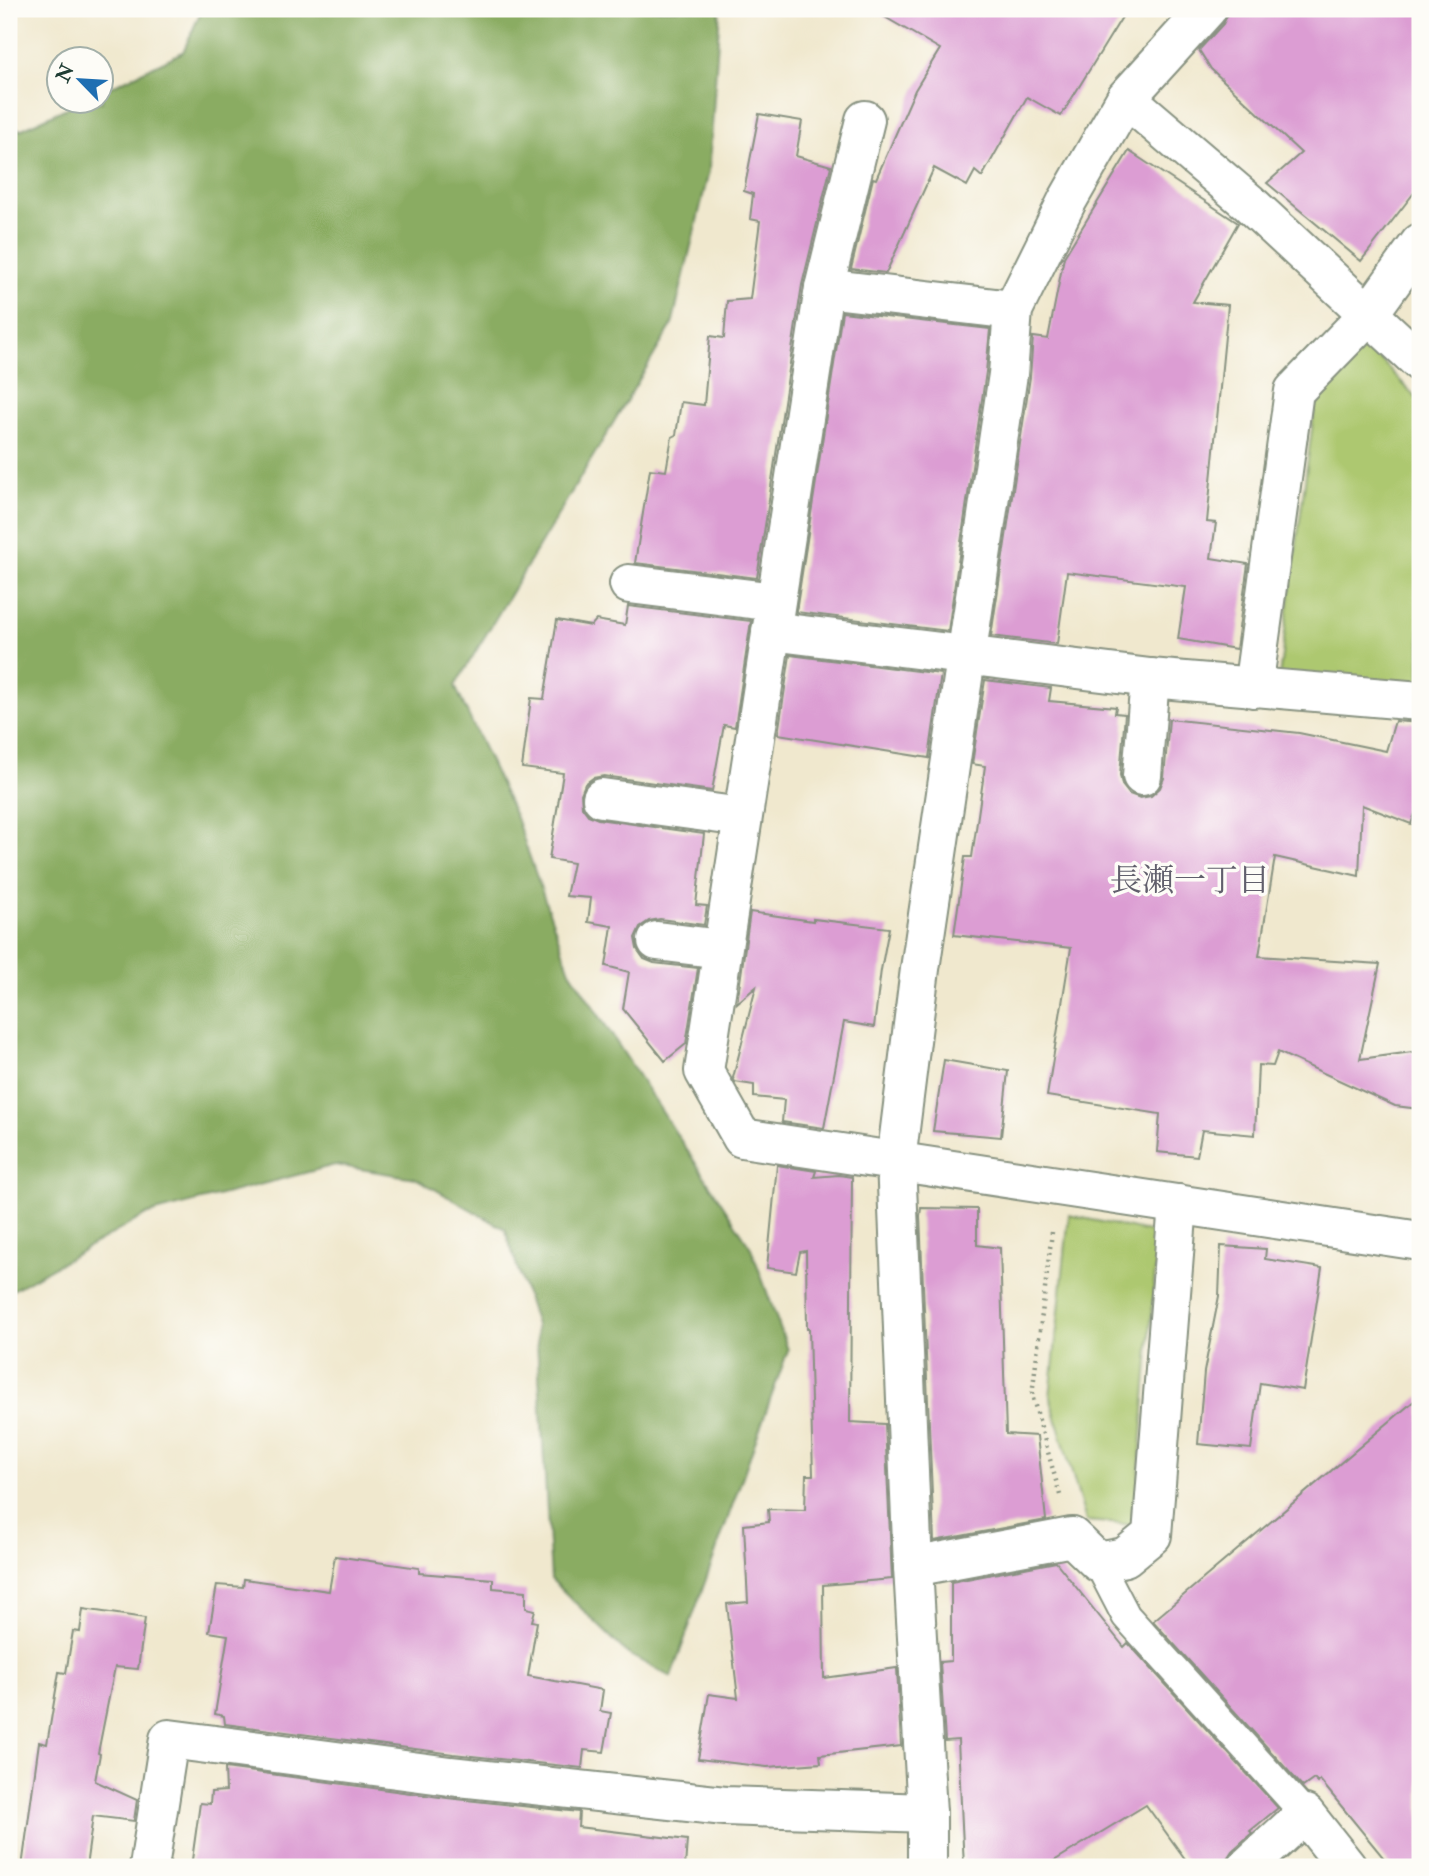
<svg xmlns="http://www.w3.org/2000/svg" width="1429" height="1876" viewBox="0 0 1429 1876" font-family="'IM FELL Double Pica','Noto Serif JP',serif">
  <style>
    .green { fill: #adc86f; stroke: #668252; stroke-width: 2 }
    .forest { fill: #8aac62; stroke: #54744b; stroke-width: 2 }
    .building { fill: #dc9dd3 }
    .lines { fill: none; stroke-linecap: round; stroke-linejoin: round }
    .lane-casing { stroke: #889281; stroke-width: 32 }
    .street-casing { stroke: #889281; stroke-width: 42 }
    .path { stroke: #889281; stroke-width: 4.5; stroke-dasharray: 2 5; stroke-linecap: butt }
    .lane { stroke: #fff; stroke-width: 28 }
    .street { stroke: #fff; stroke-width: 38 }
    .labels { text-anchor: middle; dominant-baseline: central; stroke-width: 7; stroke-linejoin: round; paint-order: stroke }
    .neighbourhood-label { font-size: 32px; fill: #615f6c; stroke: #fdfcf7 }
  </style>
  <rect width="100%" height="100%" fill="#fdfcf7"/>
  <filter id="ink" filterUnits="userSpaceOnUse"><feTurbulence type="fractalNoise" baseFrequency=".0143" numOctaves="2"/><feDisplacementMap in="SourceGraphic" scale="14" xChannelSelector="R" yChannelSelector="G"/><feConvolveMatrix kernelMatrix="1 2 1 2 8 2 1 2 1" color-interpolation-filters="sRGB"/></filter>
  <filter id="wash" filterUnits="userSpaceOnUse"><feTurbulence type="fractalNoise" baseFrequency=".00686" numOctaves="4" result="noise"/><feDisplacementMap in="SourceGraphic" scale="28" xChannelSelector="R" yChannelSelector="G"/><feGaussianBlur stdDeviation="1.57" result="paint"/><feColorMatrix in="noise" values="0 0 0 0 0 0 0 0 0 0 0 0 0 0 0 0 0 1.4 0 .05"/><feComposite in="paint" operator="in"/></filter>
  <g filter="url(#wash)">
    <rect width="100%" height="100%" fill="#f0e8ce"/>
    <g class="green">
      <path d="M1365,343L1420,402V687L1279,677L1315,406Z"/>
      <path d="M1069,1215L1158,1234L1135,1525L1086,1521L1050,1397Z"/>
    </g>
    <path class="forest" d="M202,9H720L709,171L672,325L455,686L516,818L570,971L751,1248L788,1350L671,1677L628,1654L551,1579L536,1325L505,1229L415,1178L335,1165L148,1214L9,1292V123L20,130L79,102H102V91L183,52Z"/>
    <g id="blocks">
      <g class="building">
        <path d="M871,9H1127L1061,116L1027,97L982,177L975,171L967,186L934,168L886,273L851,269L873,178L876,179L915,90L940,49Z"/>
        <path d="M1228,9H1420V185L1361,261L1267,183L1301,153L1211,69L1199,50L1223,24L1228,14Z"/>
        <path d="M759,114L802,121L796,156L831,166L802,285L757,578L635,563L650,469L666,471L672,437L676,435L681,402L704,405L710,336L724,338L727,301L750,299L760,221L750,219L753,194L744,191Z"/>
        <path d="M1129,151L1238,223L1193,302L1228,305L1207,522L1216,523L1211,558L1248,564L1236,649L1178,639L1186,587L1067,572L1057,644L991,636L1030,377L1033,337L1048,339L1064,257Z"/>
        <path d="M842,312L990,329L986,372L948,631L796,612Z"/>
        <path d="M628,606L751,621L735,727L724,725L712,791L604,776L593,778L585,784L581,794L582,807L588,815L598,819L704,834L696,905L707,906L704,925L660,919L649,921L640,927L635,938L637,949L644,959L654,963L698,968L686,1044L665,1061L623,1009L629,972L606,966L612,926L588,922L591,898L566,896L573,863L549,859L563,773L522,768L531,698L544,699L557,620L591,626L596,620L625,625Z"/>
        <path d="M790,655L941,674L929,758L778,734Z"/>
        <path d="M985,680L1051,688L1049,701L1116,707L1115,713L1125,714L1120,775L1122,785L1129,794L1140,798L1151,796L1160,788L1164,778L1169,719L1299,733L1386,751L1395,721L1420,723V802L1411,824L1362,805L1359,876L1275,857L1259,956L1380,964L1360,1059L1420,1051V1109L1395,1106L1278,1052L1273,1066L1258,1065L1255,1135L1202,1130L1197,1156L1157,1152L1160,1114L1047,1096L1071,948L954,935L965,857H972L985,766L972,764Z"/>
        <path d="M750,912L813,921V919L889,928L881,970L874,1027L844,1022L824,1128L782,1122L784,1100L754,1097V1085L735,1082L733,1078L756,987L737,1003Z"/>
        <path d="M944,1060L1008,1071L1001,1137L933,1131Z"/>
        <path d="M777,1165L816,1171L814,1177L839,1175L852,1177L850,1422L885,1424L892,1579L823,1585L824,1678L897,1668L901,1746L820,1755L821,1763L767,1767L698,1759L709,1694L738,1698L727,1604L748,1602L744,1525L769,1522L768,1509L805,1510L806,1475H813L809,1329H807L806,1251L800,1252L796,1272L767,1268Z"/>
        <path d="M921,1208L977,1209V1245L1000,1248L1006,1434L1037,1436L1046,1520L934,1541L920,1216Z"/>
        <path d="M1221,1246L1266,1249L1265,1259L1322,1268L1303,1390L1260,1383L1251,1449L1198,1444L1204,1372L1219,1296Z"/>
        <path d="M1420,1396V1867H1391L1320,1780L1318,1783L1314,1779L1303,1787L1153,1621Z"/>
        <path d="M335,1556L419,1568V1573L493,1579V1588L526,1591V1608L535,1610L532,1621L537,1622L528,1676L603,1690L600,1711L611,1713L604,1752L584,1750L582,1768L453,1754L225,1724L224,1716L215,1714L228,1635L209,1632L217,1585L243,1587L244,1579L329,1591Z"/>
        <path d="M1056,1562L1124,1647L1128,1643L1278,1808L1250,1831L1252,1833L1232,1851L1226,1860V1867H1191L1146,1805L1044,1867H964L958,1740L945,1741L940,1662L951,1661V1582Z"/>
        <path d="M83,1609L145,1618L138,1669L115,1667L98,1753L100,1754L95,1781L137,1800L134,1821L93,1816L86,1867H22L39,1742L47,1744L59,1672L66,1673L73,1631L80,1632Z"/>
        <path d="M225,1768L447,1798L579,1812L578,1827L687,1840L685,1867H191L200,1803L210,1804L211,1792L226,1791Z"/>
      </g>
    </g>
  </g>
  <g filter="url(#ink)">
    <use href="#blocks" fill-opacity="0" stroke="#889281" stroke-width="2"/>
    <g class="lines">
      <defs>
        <path id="lane" d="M1098,1562L1126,1616L1305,1814"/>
        <g id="street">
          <path d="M1126,98L1248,202L1420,362"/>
          <path d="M824,288L865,120"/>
          <path d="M1013,310L824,288L704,1071L742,1138L1420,1241"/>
          <path d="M629,584L775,602"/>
          <path d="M771,631L1150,678L1420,701"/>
          <path d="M1253,688L1294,391L1368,315L1420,243"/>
          <path d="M1142,776L1150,678"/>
          <path d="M602,798L742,817"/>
          <path d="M657,941L721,949"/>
          <path d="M913,1567L1072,1537L1098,1562L1125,1557L1152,1535L1178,1204"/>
          <path d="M149,1867L169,1739L450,1776L725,1806L927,1813"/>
          <path d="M927,1867V1813L913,1567L896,1161L920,969L1008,374L1013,310L1067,201L1126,98L1207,9"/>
          <path d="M1247,1867L1305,1814L1347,1867"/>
        </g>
      </defs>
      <use href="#lane" class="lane-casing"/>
      <use href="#street" class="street-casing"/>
      <path class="path" d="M1052,1232L1032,1395L1060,1495"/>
      <use href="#lane" class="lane"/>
      <use href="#street" class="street"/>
    </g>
  </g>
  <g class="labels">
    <g class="neighbourhood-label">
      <text x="1190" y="881">長瀬一丁目</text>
    </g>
  </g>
  <rect width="1429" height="1876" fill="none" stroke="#fdfcf7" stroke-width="35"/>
  <g transform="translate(80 80) rotate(295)"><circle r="33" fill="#fdfcf7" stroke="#a4b0a9" stroke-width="2"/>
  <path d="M0-5L12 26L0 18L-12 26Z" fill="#1f6fb2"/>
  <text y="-10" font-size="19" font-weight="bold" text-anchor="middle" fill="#1f3d34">N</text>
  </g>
</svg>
